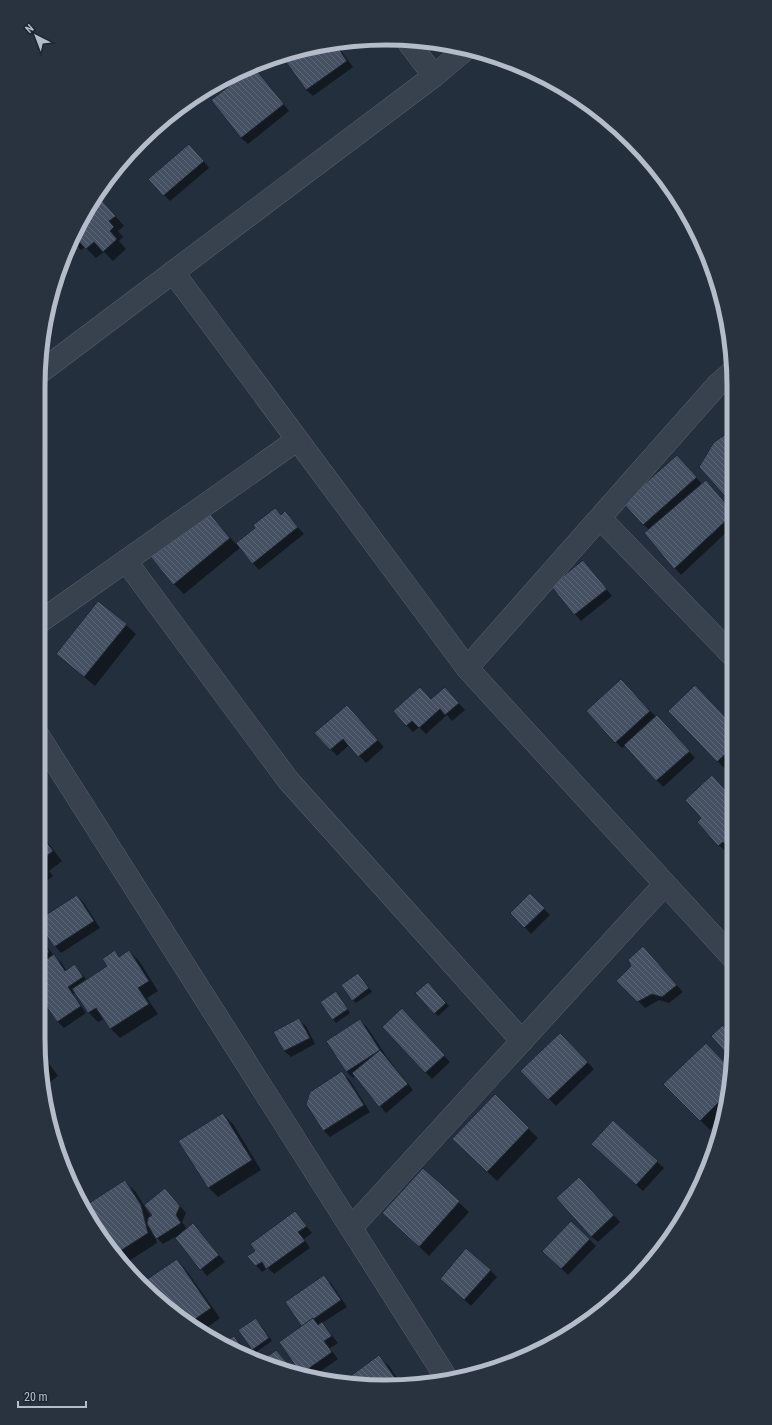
<svg xmlns="http://www.w3.org/2000/svg" width="772" height="1425" viewBox="0 0 772 1425" font-family="'Roboto Condensed',sans-serif">
  <style>
    .shadow { fill: #0007 }
    .building { fill: url(#building-back-hatch); stroke: #1f2835 }
    .lines { fill: none; stroke-linecap: round; stroke-linejoin: round }
    .street-casing { stroke: #565f6c; stroke-width: 23 }
    .street { stroke: #38414e; stroke-width: 22 }
    .rim { fill: none; stroke: #b4bcc9; stroke-width: 5 }
  </style>
  <defs>
    <pattern id="building-back-hatch" width="6" height="6" patternUnits="userSpaceOnUse"><rect width="6" height="6" fill="#455162"/><path d="M-1 5l2 2M0 0l6 6M5-1l2 2" fill="none" stroke="#5d6877"/></pattern>
  </defs>
  <rect width="100%" height="100%" fill="#242f3e"/>
  <g class="shadow">
    <path d="M335,42L353,67L313,96L306,90L282,55Z"/>
    <path d="M254,68L289,111L248,144L241,138Z"/>
    <path d="M196,152L209,168L170,201L164,195Z"/>
    <path d="M97,195L124,226L118,231L123,237L119,241L126,249L113,261L104,252L96,258L85,247L81,250L71,240L74,232Z"/>
    <path d="M731,432V502L700,466L715,443Z"/>
    <path d="M683,463L702,484L732,511V527L681,575L645,533L649,530L625,503Z"/>
    <path d="M207,511L236,544L257,528L285,513L304,534L259,570L240,548L184,594L174,584L151,556Z"/>
    <path d="M583,561L612,596L581,621L575,614Z"/>
    <path d="M99,603L126,625L136,634L95,686L67,663L57,654Z"/>
    <path d="M628,687L656,717L663,723L695,758L663,787L625,746L622,748L616,742Z"/>
    <path d="M702,693L732,725V760L724,768L670,711Z"/>
    <path d="M451,695L465,710L452,721L447,715L426,734L419,727L413,732L394,712Z"/>
    <path d="M353,713L384,747L366,763L349,745L337,756L316,733Z"/>
    <path d="M719,783L732,798L733,851L730,848L725,851L719,845L703,818Z"/>
    <path d="M38,830L62,861L49,871L53,876L38,887Z"/>
    <path d="M530,895L550,915L531,934L511,913Z"/>
    <path d="M77,896L84,903L100,928L61,953L55,946Z"/>
    <path d="M38,933L54,956L61,962L67,971L75,966L87,980L108,966L115,952L120,957L129,951L139,961L158,991L147,998L158,1014L120,1038L111,1029L104,1019L98,1022L89,1013L75,993L73,994L86,1013L64,1028L58,1022L38,993L47,974L44,971L38,975Z"/>
    <path d="M649,954L683,992L669,1003L659,1000L645,1008L618,981Z"/>
    <path d="M358,974L372,992L356,1003L353,1000Z"/>
    <path d="M428,983L449,1006L438,1016L417,993Z"/>
    <path d="M336,992L350,1013L336,1023L321,1002Z"/>
    <path d="M408,1016L450,1062L432,1079L384,1027Z"/>
    <path d="M299,1020L306,1026L315,1044L291,1057L284,1051Z"/>
    <path d="M360,1020L367,1027L387,1057L413,1090L386,1113L355,1076L353,1078L346,1071Z"/>
    <path d="M560,1034L594,1069L556,1106L522,1071Z"/>
    <path d="M40,1051L58,1076L46,1085Z"/>
    <path d="M732,1071L724,1116L710,1130L665,1084Z"/>
    <path d="M342,1073L349,1079L370,1112L330,1137L324,1131Z"/>
    <path d="M495,1096L538,1138L497,1181L453,1139Z"/>
    <path d="M223,1114L233,1124L261,1170L218,1197L208,1187Z"/>
    <path d="M599,1150L657,1162L664,1168L643,1191Z"/>
    <path d="M423,1169L469,1212L429,1256L393,1222Z"/>
    <path d="M125,1182L135,1191L151,1217L153,1215L165,1189L186,1213L182,1222L187,1229L199,1231L225,1262L207,1276L175,1237L163,1244L155,1236L157,1243L124,1264L111,1252L86,1206Z"/>
    <path d="M586,1184L620,1222L598,1242L591,1236Z"/>
    <path d="M295,1212L312,1233L304,1239L310,1248L274,1274L268,1268L262,1272L249,1257L256,1251Z"/>
    <path d="M571,1222L596,1246L568,1275L543,1251Z"/>
    <path d="M177,1260L186,1270L220,1318L201,1332L193,1328L144,1283Z"/>
    <path d="M490,1270L497,1277L471,1306L441,1279Z"/>
    <path d="M324,1276L331,1283L347,1307L322,1323L338,1343L330,1348L338,1359L311,1378L305,1377L302,1373L280,1342L303,1326Z"/>
    <path d="M259,1322L272,1341L256,1352L253,1349Z"/>
    <path d="M234,1337L243,1346L248,1354L225,1343Z"/>
    <path d="M276,1351L292,1370L290,1372L264,1361Z"/>
    <path d="M379,1357L389,1366L402,1385L363,1386L343,1383Z"/>
  </g>
  <g class="building">
    <path d="M334,42L347,61L306,90L281,55Z"/>
    <path d="M254,67L284,104L241,138L211,100Z"/>
    <path d="M189,144L204,161L163,196L148,179Z"/>
    <path d="M97,195L116,216L109,221L114,227L110,231L117,239L103,252L94,242L86,249L75,237L71,241L74,232Z"/>
    <path d="M731,431V499L729,501L699,467L714,442Z"/>
    <path d="M677,455L697,477L643,525L623,503Z"/>
    <path d="M706,480L732,511V515L674,569L644,533Z"/>
    <path d="M275,508L281,515L285,511L298,527L252,564L236,543L255,528L253,525Z"/>
    <path d="M207,510L230,538L173,585L150,556Z"/>
    <path d="M583,560L607,589L574,615L551,586Z"/>
    <path d="M98,601L127,624L84,677L56,654Z"/>
    <path d="M621,679L650,711L615,743L586,711Z"/>
    <path d="M695,685L732,724V748L717,762L668,711Z"/>
    <path d="M420,687L431,699L445,687L459,703L445,715L440,709L419,728L412,721L406,726L393,711Z"/>
    <path d="M347,705L378,740L358,757L343,739L330,750L314,733Z"/>
    <path d="M657,715L690,751L656,781L624,745Z"/>
    <path d="M732,763V775L726,769Z"/>
    <path d="M712,775L732,797L733,852L723,842L718,846L697,822L701,818L685,800Z"/>
    <path d="M38,831L53,851L40,861L44,866L38,870Z"/>
    <path d="M530,893L545,908L524,928L510,913Z"/>
    <path d="M77,895L94,921L54,947L38,922V920Z"/>
    <path d="M38,935L49,952L38,959Z"/>
    <path d="M643,946L677,985L662,997L652,994L637,1002L616,981L631,966L628,960Z"/>
    <path d="M115,950L119,957L129,950L149,981L138,988L149,1004L110,1029L96,1008L88,1013L72,989L107,966L102,959Z"/>
    <path d="M54,954L65,971L75,964L83,977L68,987L81,1006L57,1022L38,994V979L45,974L39,965Z"/>
    <path d="M358,973L369,988L352,1001L341,985Z"/>
    <path d="M428,982L446,1003L434,1014L415,993Z"/>
    <path d="M336,991L348,1009L332,1020L320,1002Z"/>
    <path d="M402,1008L445,1055L425,1073L382,1027Z"/>
    <path d="M299,1018L310,1038L284,1051L273,1032Z"/>
    <path d="M360,1019L380,1050L346,1072L326,1041Z"/>
    <path d="M723,1025L733,1037V1061L711,1036Z"/>
    <path d="M560,1033L588,1062L548,1100L520,1071Z"/>
    <path d="M706,1043L732,1070L728,1093L700,1121L663,1084Z"/>
    <path d="M380,1050L408,1084L379,1107L352,1073Z"/>
    <path d="M40,1054L49,1066L43,1071Z"/>
    <path d="M342,1071L364,1105L323,1131L306,1104L310,1092Z"/>
    <path d="M495,1094L529,1128L487,1172L452,1139Z"/>
    <path d="M223,1113L252,1160L208,1188L178,1141Z"/>
    <path d="M613,1120L658,1161L636,1185L591,1144Z"/>
    <path d="M423,1168L460,1201L419,1247L382,1213Z"/>
    <path d="M579,1177L614,1215L591,1237L556,1198Z"/>
    <path d="M125,1180L141,1205L148,1233L114,1255L110,1251L86,1205Z"/>
    <path d="M165,1188L180,1206L176,1215L181,1223L156,1239L147,1224L148,1218L152,1215L144,1205Z"/>
    <path d="M295,1211L307,1226L298,1232L305,1241L266,1269L262,1262L255,1266L247,1256L255,1251L250,1244Z"/>
    <path d="M571,1221L590,1239L561,1269L542,1251Z"/>
    <path d="M193,1223L219,1255L200,1270L175,1238Z"/>
    <path d="M466,1248L491,1270L464,1300L440,1279Z"/>
    <path d="M177,1259L211,1308L188,1324L143,1282Z"/>
    <path d="M324,1275L341,1300L302,1327L285,1302Z"/>
    <path d="M256,1318L269,1338L252,1350L238,1330Z"/>
    <path d="M313,1318L318,1325L322,1322L332,1336L324,1341L332,1352L301,1374L279,1342Z"/>
    <path d="M234,1336L245,1352L224,1342Z"/>
    <path d="M276,1350L290,1366L285,1370L263,1360Z"/>
    <path d="M379,1355L400,1385L363,1386L341,1383Z"/>
  </g>
  <g class="lines">
    <defs>
      <g id="street">
        <path d="M406,39L434,76"/>
        <path d="M173,272L467,668L733,958"/>
        <path d="M39,373L434,76L467,48"/>
        <path d="M600,518L732,655"/>
        <path d="M126,561L288,780L522,1041"/>
        <path d="M38,623L297,440"/>
        <path d="M467,668L718,384L731,373"/>
        <path d="M38,735L447,1379"/>
        <path d="M351,1228L665,884"/>
      </g>
    </defs>
    <use href="#street" class="street-casing"/>
    <use href="#street" class="street"/>
  </g>
  <path d="M0 0H772V1425H0ZM386 45H386A341 341 0 0 1 727 386V1039A341 341 0 0 1 386 1380H386A341 341 0 0 1 45 1039V386A341 341 0 0 1 386 45Z" fill="#29323f" fill-rule="evenodd"/>
  <path class="rim" d="M386 45H386A341 341 0 0 1 727 386V1039A341 341 0 0 1 386 1380H386A341 341 0 0 1 45 1039V386A341 341 0 0 1 386 45Z"/>
  <g transform="translate(36 36) rotate(318)" stroke="#1d2633" stroke-width="3" paint-order="stroke">
  <path d="M0-3L7 15L0 10L-7 15Z" fill="#b4bcc9"/>
  <text y="-6" font-size="11" font-weight="bold" text-anchor="middle" fill="#b4bcc9">N</text>
  </g>
  <path d="M18 1401v6h68v-6" fill="none" stroke="#b4bcc9" stroke-width="2"/>
  <text x="24" y="1401" font-size="12" fill="#b4bcc9" stroke="#1d2633" stroke-width="3" paint-order="stroke">20 m</text>
</svg>
